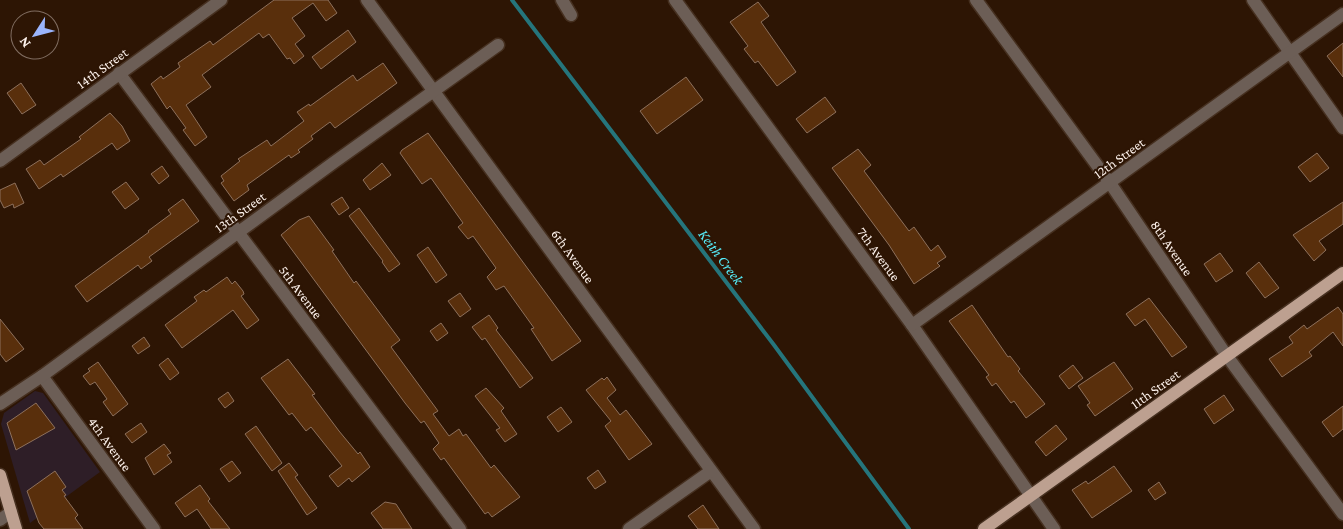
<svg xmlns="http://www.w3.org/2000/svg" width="1343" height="529" viewBox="0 0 1343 529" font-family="'Crimson Pro',serif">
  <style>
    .commercial { fill: #2e1e27 }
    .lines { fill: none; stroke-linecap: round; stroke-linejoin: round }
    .stream { stroke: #25757c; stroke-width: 4 }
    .building { fill: #592f0c; stroke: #8d705c }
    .minor-casing { stroke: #463020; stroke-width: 15 }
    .major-casing { stroke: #463020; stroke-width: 15 }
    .minor { stroke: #6c5e56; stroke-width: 12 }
    .major { stroke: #bda090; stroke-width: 12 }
    .labels { text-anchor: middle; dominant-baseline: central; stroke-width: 4; stroke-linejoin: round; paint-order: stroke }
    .street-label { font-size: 14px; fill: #fdf2ec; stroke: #2d1504 }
    .water-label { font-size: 15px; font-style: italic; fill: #56ecf9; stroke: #2d1504 }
  </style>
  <rect width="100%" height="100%" fill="#2d1504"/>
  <path class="commercial" d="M35,391L43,393L100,472L30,523L1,424L4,413Z"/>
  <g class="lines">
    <path class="stream" d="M512,0L774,345L909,529"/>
  </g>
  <g class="building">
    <path d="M274,0H328L337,13L326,21L313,3L292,18L305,36L295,44L304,56L294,64L290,58L287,59L269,34L263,38L259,33L202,75L211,87L186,105L207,137L195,146L183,130L186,128L170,106L167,109L151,84L161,76L163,79L180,67L178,63L210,41L213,45Z"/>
    <path d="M758,2L769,16L761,22L796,72L777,86L758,61L755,63L744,49L748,46L730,22Z"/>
    <path d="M348,30L356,42L321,69L312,57Z"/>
    <path d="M1343,43V77L1327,56Z"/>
    <path d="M383,63L397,83L335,128L330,122L311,136L313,139L298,150L300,152L291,158L289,155L247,185L249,190L234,201L221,183L224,181L221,176L240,161L238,159L267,140L271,146L304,121L297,112L309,104L310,106L353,75L357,81Z"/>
    <path d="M686,77L703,100L657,134L640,111Z"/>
    <path d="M21,83L36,105L22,114L7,93Z"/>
    <path d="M825,97L836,112L807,133L796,119Z"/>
    <path d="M110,113L122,126L130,141L117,150L112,143L63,177L61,174L39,189L26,169L40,160L44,165L81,139L79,137Z"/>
    <path d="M428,133L581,341L552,361L531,329L534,328L504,286L496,290L487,277L496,268L473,236L468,239L458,227L463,223L431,178L422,184L400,153L402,150Z"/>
    <path d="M858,149L871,165L864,171L909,231L914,227L931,251L938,245L946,257L937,263L940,266L914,284L889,245L832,168Z"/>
    <path d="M1317,153L1329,168L1310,182L1298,167Z"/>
    <path d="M382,163L391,175L370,190L363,180Z"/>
    <path d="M162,166L169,176L159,184L151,174Z"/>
    <path d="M126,182L139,199L125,209L112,192Z"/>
    <path d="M15,183L24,203L14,208L13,204L4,208L0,200V190Z"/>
    <path d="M342,197L349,208L339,215L331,204Z"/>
    <path d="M183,199L199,221L149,257L152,261L141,269L138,265L87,302L75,286L149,232L148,231L171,214L168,210Z"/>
    <path d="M1343,202V224L1319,241L1326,250L1314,261L1293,235Z"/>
    <path d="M359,208L400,264L389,272L382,262L383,261L349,216Z"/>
    <path d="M309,216L334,250L332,251L354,283L356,281L400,340L391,347L438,411L433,414L449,436L459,429L463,436L466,434L491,468L494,465L520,497L492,517L488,512L485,514L444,458L441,460L433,449L439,443L424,421L421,423L405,403L281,235L299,220Z"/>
    <path d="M428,247L447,275L436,283L417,255Z"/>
    <path d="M1220,253L1233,271L1216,282L1204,264Z"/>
    <path d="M1259,262L1279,288L1265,298L1246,273Z"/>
    <path d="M227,277L232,284L235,281L243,291L244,294L241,296L259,320L247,329L233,310L182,348L165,325L197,301L194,297L204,290L206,292Z"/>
    <path d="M460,293L471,309L460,317L448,301Z"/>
    <path d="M1149,298L1187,347L1172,357L1145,319L1135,326L1126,314Z"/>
    <path d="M972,305L1008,357L1010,356L1020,369L1018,371L1045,404L1026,418L1014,401L1011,403L996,383L992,386L986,377L989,375L949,321Z"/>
    <path d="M1338,307L1343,314V346L1333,332L1309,352L1312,356L1282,377L1269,359L1293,343L1289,337L1304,325L1307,329Z"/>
    <path d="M489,315L498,328L496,330L533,378L520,388L485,338L482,340L472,327Z"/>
    <path d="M0,319L24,349L6,362L0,354Z"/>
    <path d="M441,323L448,333L437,341L430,331Z"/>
    <path d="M144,337L150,346L138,354L132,346Z"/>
    <path d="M168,358L179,373L170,380L159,365Z"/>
    <path d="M288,359L315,394L312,395L339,431L358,454L360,452L370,467L352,482L349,478L338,487L329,476L342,466L311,427L306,431L292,413L289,415L261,378Z"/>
    <path d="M98,362L128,404L113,416L103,402L107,399L95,382L90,385L83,376L90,371L88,369Z"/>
    <path d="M1114,362L1133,389L1095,416L1087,405L1090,403L1078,386Z"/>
    <path d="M1073,365L1083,378L1069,389L1059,376Z"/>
    <path d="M607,377L616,390L607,398L620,415L626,410L652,444L629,460L605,426L611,421L586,390L602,378L604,380Z"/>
    <path d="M486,388L504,408L501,411L517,434L505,442L496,430L500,428L475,396Z"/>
    <path d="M228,392L234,401L225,408L218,399Z"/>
    <path d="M1224,395L1234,410L1214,424L1204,409Z"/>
    <path d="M36,403L55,428L16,450L7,423Z"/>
    <path d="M1343,406V429L1333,437L1322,422Z"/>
    <path d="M561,407L572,422L558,432L547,417Z"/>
    <path d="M141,423L147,432L132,443L125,434Z"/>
    <path d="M1056,425L1067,439L1046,456L1035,442Z"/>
    <path d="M256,426L282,463L272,471L245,434Z"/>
    <path d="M164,444L171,453L167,455L172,462L154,475L145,458Z"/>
    <path d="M232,461L241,473L229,482L220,469Z"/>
    <path d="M289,463L298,475L295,477L317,508L307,515L278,471Z"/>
    <path d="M1114,466L1132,491L1092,518L1072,490L1086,481L1088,484Z"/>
    <path d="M598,470L606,482L595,489L587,478Z"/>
    <path d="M55,471L66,487L62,490L66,495L64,496L78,515L75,518L83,529H44L39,523L27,491Z"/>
    <path d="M1159,482L1166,493L1155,500L1148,490Z"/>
    <path d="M200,485L210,499L208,501L230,529H211L197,509L185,517L175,503Z"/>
    <path d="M385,502L396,504L412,529H383L371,513Z"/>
    <path d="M703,505L719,529H698L688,516Z"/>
  </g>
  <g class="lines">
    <defs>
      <g id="minor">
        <path d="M367,0L754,529"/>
        <path d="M562,0L571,15"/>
        <path d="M675,0L912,325L1054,529"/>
        <path d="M976,0L1110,183L1227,356L1343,514"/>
        <path d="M1253,0L1343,128"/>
        <path d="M119,73L460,529"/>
        <path d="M0,161L221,0"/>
        <path d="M912,325L1343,14"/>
        <path d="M42,376L154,529"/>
        <path d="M0,404L42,376L333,163L498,45"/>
        <path d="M0,520L11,512"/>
        <path d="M629,529L711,471"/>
      </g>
      <g id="major">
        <path d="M0,475L16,529"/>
        <path d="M984,529L1343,273"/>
      </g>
    </defs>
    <use href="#minor" class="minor-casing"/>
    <use href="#major" class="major-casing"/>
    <use href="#minor" class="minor"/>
    <use href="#major" class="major"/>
  </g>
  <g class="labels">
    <g class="street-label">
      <text transform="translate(102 68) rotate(-36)">14th Street</text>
      <text transform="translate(1119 158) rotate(-36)">12th Street</text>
      <text transform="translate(240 212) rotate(-36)">13th Street</text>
      <text transform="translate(1172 248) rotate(56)">8th Avenue</text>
      <text transform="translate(879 254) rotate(54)">7th Avenue</text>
      <text transform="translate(573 256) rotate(54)">6th Avenue</text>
      <text transform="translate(301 292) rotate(53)">5th Avenue</text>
      <text transform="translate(1155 389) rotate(-36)">11th Street</text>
      <text transform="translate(110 444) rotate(54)">4th Avenue</text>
    </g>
    <g class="water-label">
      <text transform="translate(721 257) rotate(53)">Keith Creek</text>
    </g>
  </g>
  <g transform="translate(35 35) rotate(234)"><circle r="24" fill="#2d1504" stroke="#806d61"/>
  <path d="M0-4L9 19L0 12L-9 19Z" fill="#9bb5fd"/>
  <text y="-8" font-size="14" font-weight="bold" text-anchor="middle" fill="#fdf2ec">N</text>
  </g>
</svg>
